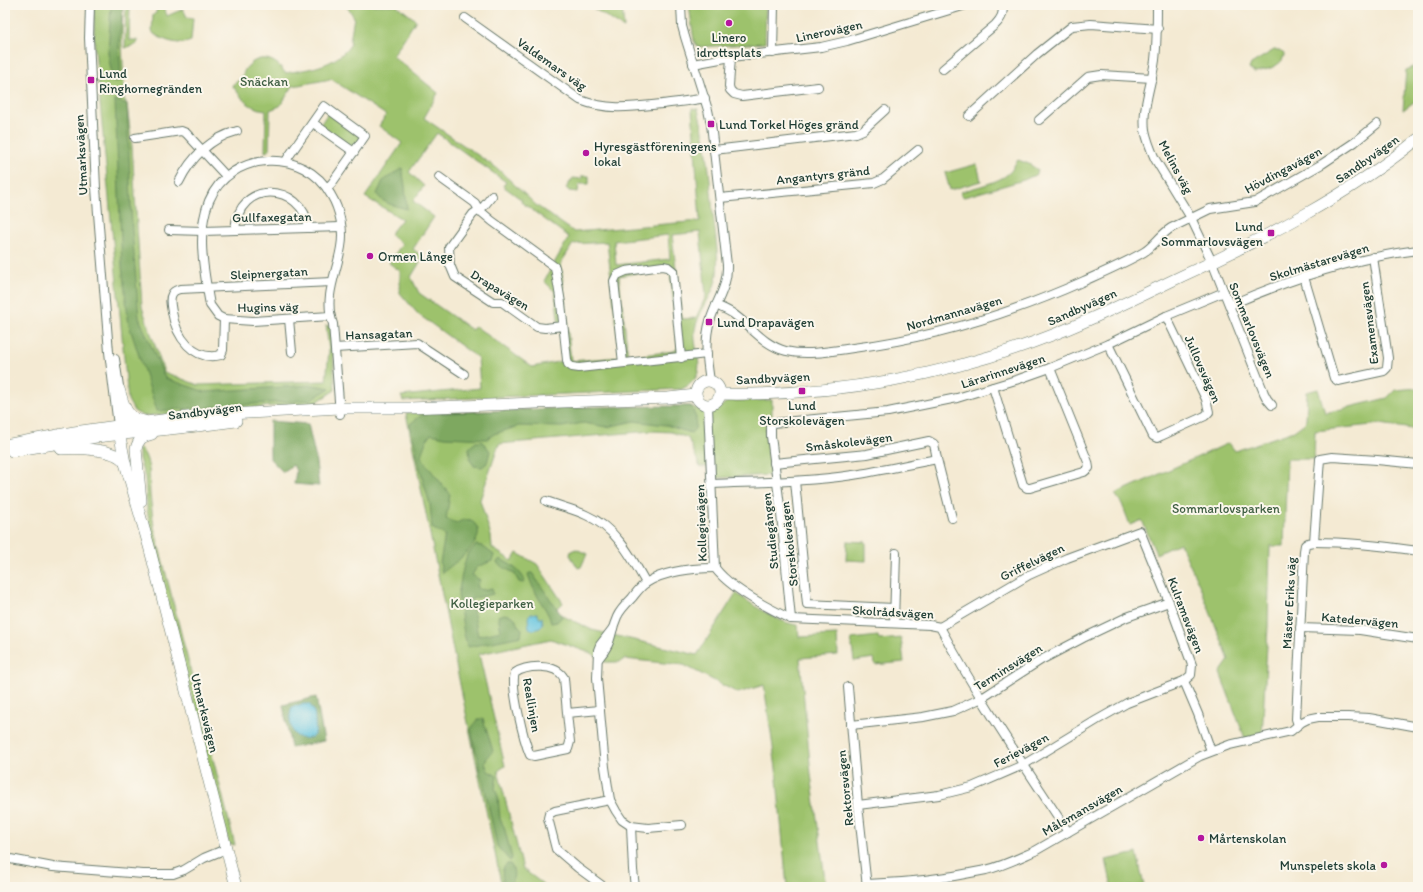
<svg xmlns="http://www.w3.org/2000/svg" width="1423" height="892" viewBox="0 0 1423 892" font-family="Itim,sans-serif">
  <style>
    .green { fill: #9dc26c; stroke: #5e8050; fill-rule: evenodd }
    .forest { fill: #7ea860; stroke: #4e724a }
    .water { fill: #5fc2de; stroke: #3f8089 }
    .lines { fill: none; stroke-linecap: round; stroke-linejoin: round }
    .minor-casing { stroke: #6a7a6c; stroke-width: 10 }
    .major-casing { stroke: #6a7a6c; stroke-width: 12 }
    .minor { stroke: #fff; stroke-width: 8 }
    .major { stroke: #fff; stroke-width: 11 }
    .poi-dot { fill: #b5179e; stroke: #fbf7ec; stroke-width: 1.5 }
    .labels { text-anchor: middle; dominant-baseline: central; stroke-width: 4; stroke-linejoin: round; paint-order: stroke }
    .street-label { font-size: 13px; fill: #1f3d34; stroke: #fbf7ec }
    .poi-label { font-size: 13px; fill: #1f3d34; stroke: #fbf7ec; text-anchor: start }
    .park-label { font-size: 13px; fill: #3e5e42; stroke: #fbf7ec }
  </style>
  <rect width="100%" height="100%" fill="#fbf7ec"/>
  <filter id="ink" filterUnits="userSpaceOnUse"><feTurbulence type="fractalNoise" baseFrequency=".025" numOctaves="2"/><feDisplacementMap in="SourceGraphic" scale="8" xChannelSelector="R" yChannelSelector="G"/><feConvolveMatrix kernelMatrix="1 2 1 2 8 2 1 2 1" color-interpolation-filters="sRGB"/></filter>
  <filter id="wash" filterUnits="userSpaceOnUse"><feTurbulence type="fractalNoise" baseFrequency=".012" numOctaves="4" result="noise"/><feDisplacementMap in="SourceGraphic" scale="16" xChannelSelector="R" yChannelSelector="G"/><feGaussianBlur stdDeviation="0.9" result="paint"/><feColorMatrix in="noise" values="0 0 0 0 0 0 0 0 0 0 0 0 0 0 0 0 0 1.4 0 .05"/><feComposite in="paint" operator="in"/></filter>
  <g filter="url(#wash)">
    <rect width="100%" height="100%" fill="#f4ead3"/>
    <g class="green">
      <path d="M94,5H123L122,43L124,87L123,89L119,90L127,104L132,147L142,307L164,372L198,385L326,381L329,351L326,325L332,327L335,390L315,403L143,416L134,411L128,400L100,103L94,40Z"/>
      <path d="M126,5H130L129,40H137V44L125,48Z"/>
      <path d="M343,5H396L416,20L393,56L438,93L424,118L498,169L536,205L574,232L700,221L692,108L698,109C700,119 703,130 705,141C709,165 711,190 713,214C715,231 719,257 717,274C715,293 701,308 696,325C689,350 714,373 682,389L403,401L401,396L480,388L478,358L418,314L400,293V271L389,263L402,244L390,234L402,219L365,197L402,143L379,126L386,115L331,79L293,86L280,106L270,110L269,151L265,152L266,110C247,108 243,99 232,85C235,83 240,80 242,77C244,73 244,69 248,66C260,53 277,59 285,73C309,69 335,67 351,44L350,41L354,17L348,8ZM437,133L506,182L503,186L522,200L521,202L569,237L544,281L555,292L563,361L532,367L475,326L472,330L419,293L411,277L423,257L413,249L434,217L413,201L424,186L409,172ZM700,232L706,296L696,318L682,319L672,235ZM668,235L670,259L616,265L614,241ZM607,242L620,357L571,361L561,263L573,244ZM665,268L670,273L678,348L674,351L628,357L619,276Z"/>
      <path d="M595,5H622L624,28L593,8Z"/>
      <path d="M689,5H766L765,43L698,47L694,41Z"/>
      <path d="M157,6L164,7L167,16L183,9L187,17L193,18L191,41C180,46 164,41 154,34L152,31L153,15L156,13Z"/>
      <path d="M1274,50H1280L1284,54C1284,66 1264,71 1254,72L1249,69L1251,64Z"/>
      <path d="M1418,65V99L1403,110L1406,70Z"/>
      <path d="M328,113L362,137L353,149L320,125Z"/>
      <path d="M1018,160L1029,164L1038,170L1037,174L1024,180L964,197L961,195V192C974,187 999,183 1009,173C1013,170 1014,164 1018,160Z"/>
      <path d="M977,164L981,181L950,190L945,173Z"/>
      <path d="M582,176H589V184H579L578,192L569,191L566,188L573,178L582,179Z"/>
      <path d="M1418,388V430L1381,424L1315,431L1314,459H1287L1284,546H1270L1268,626L1262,737L1246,741L1220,673L1229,660L1201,589L1180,543L1156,554L1142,520L1130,525L1122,504L1115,494L1229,443L1235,451L1294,431L1306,422L1307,392L1318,389L1325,413L1387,398L1395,390Z"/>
      <path d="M772,400V418L765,430L771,475L716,478V466L700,467L688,438L671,432L651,431L499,444L480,500L491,536L492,548L512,561L517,553L537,564L563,603L557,609L561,615L592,630L697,655L736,593C753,605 778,623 798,625L799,637L837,635L838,655L800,658L811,774L826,887H787L776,768L764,685L738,693L684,665L624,659L620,662H605L593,654L551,639L479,654L505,766L498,771L523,869L547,887H502L455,660L406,413L691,406L699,410H716L728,401Z"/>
      <path d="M139,447C152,459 149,479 150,495C151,506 153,516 154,527L235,845L229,844L153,545L147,509L145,478L139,459Z"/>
      <path d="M847,541L866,542V561L846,560Z"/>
      <path d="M576,549L587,554L581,567L578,568L570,555L571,551Z"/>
      <path d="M878,636L879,640L901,638L904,662L875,665L874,658L854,661L851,639Z"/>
      <path d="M1137,853L1144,886L1112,887L1106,860Z"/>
    </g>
    <g class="forest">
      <path d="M111,5H123L119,42L121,80L113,82L108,53Z"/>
      <path d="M115,100L127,104L132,229L139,318L165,378L205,392L313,385L330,388L310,400L157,411L129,325L122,266Z"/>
      <path d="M402,168L405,186L407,209C397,206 382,204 377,194L383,181Z"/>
      <path d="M691,406L696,418L695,429L691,433L666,425L634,421L607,427L583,423L562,427L519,426L494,434L487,439L445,437L431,434L426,441L421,456L425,463L450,494L446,519L457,523C462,520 469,517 474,523C491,539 454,563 442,573L440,563L445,535L432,528L430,504L423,481L410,424L423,414L585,407Z"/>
      <path d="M270,421L308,424L315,455L319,486L294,484L296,471L293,465L283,472L270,459Z"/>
      <path d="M476,442H483L490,451L487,463L482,467L474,466L470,459L469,448Z"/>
      <path d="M476,545L482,546L494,555L492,561L477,567L472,575L480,580L477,586L479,589L484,590L492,588L493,594L471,599L478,636L501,631L498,616C505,613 509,614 515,618L517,624L522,629L521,636L468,647L464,634L458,595L463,569L467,555Z"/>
      <path d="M500,559C509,563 523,572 525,582L523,583L519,582L514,573L499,565L497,562Z"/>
      <path d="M530,573H532L562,616V617L557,622L551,623C549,612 541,604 537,595C533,588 530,581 528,574Z"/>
      <path d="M316,697L324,741L291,748L283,705Z"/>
      <path d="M478,719H483L493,751L487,758L485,763L488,771L497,776L495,788L498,797L500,819L504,827L512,858L510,861L497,846L483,781L479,769L478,757L475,749L471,729Z"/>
      <path d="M507,864H510C516,870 513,879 512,886L511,887H505C502,879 500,869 507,864Z"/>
    </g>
    <g class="water">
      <path d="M535,613H537L540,619L542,617L543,625L540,628L533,630L529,628L528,618L529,615Z"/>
      <path d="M302,704H309C314,709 315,714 315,721C315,724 316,730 315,733C314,736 311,738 308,738C291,742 287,719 292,707Z"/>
    </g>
  </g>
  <g filter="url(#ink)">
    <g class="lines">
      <defs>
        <g id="minor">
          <path d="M90,5L89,38L96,188L109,352L118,426"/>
          <path d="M681,5L682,26L685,37L708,110L711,124L727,265C728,287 716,301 710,321C704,341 707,361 710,381"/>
          <path d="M1157,5C1157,24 1157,42 1155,60C1152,83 1142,107 1145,130C1147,140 1151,150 1155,159L1191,218L1212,262L1264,393L1267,399L1272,405"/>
          <path d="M465,18L580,100C608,111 633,107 662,104C676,102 691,101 705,98"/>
          <path d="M773,53L774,5"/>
          <path d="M731,57L729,86L730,90L734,94L742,96L818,87"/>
          <path d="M693,64L731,57L821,47L847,41L966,5"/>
          <path d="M943,69L995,25C1002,18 1003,14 1003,5"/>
          <path d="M969,116L1037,54L1072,26L1091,24L1158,29"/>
          <path d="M1039,120L1088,77L1101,75L1152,78"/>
          <path d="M313,123L354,152"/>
          <path d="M135,138L181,131L186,133L226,176"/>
          <path d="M714,150L856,133L863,130L885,110"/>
          <path d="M286,161L289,156L324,106L365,136L332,183L327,188"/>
          <path d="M439,177L475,203L479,210L484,206L492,196"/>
          <path d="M179,182C191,157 211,138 237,131"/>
          <path d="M720,198L874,183L883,179L918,150"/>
          <path d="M169,230L203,231L341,227"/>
          <path d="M235,230C238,179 302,182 309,228"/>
          <path d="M1304,277L1334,378L1338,381L1384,371L1387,368L1388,358L1373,257"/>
          <path d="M716,305C722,308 727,310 732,313C751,326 763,345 786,351C807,356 832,351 853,348C932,338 1010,314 1084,281C1104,272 1125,263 1144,252C1154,246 1160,235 1171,228L1210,209L1255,202L1322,164L1355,142L1377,124"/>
          <path d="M1230,305C1290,279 1353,258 1418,250"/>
          <path d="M330,316L253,321L224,319L218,316L210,305C204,271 196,233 209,201C230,150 305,147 331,195C340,210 344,230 341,247C337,273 323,297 333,324L340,414"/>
          <path d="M224,319L223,350L221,355C193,362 176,336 172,312C171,306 169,299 172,294C174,290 177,290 180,289L332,282"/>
          <path d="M289,319L292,352"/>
          <path d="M563,326L545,328L537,327L502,302H493L455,277L450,265L449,247L473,214L479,210L492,221L555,267L561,303L567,360L568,364L572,367L579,368L707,354"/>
          <path d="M1108,344L1153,436L1157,438L1161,436L1205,416L1209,412L1206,399L1166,316"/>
          <path d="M335,348L417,343L464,374"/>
          <path d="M115,359L120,393"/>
          <path d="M623,363L614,281L617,275L626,271L663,266L668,267L673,271L681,358"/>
          <path d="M993,387L1023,485L1027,488H1030L1084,472L1089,468L1088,462L1050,368"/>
          <path d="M122,404L125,425"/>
          <path d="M708,406L715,568"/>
          <path d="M774,463L867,454L929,441L934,444L937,459"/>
          <path d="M795,481L807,604L894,608"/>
          <path d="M712,484C759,482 806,482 853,475C881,471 909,464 937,459L952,518"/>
          <path d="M546,501C559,506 573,509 586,515C616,528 631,556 646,583"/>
          <path d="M1314,542C1349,542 1384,546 1418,551"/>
          <path d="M715,568C730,588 768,608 791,619L930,625L940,627C978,698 1024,765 1068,832"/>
          <path d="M791,619L781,514L771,436V426L773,423L888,412L957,398L1019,379L1050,368L1108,344L1166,316L1224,292"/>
          <path d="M894,623L896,553"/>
          <path d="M940,627L1029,575L1067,558L1140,531L1169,602L1192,665L1191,675L1184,681L1198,714L1211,751"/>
          <path d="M613,628L600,645L598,650L597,678L605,767L610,800L616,811L622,820L631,826L648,828L682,825"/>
          <path d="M1300,628L1360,630L1418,639"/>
          <path d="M599,658C613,642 609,635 617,617C620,610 626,604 632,598C636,593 641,586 646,583C664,571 694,568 715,568"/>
          <path d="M848,687L858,805L867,887"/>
          <path d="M567,713L564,678C556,663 527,665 515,673C510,686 524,741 530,755L534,756L568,749L570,742L567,713L600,710"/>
          <path d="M851,725L923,717L953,711L982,698L1041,660L1083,638L1127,617L1169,602"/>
          <path d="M1298,725L1296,719L1304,551L1305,545L1308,543L1314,542L1320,459L1332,457L1377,460L1418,464"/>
          <path d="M858,805L939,795L972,787L1023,765L1097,720L1127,703L1184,681"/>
          <path d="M631,826L633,870L635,887"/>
          <path d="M5,858L53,867L143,874H173L184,870L204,858L226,849"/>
          <path d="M867,884C907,883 948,878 986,870C1003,866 1019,858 1035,851L1200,756L1229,745L1291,731L1302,722L1308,719L1318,717H1348L1369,718L1418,727"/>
          <path d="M604,887L578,868L556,849L548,818L549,814L555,811L610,800"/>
        </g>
        <g id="major">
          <circle cx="708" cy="393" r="12"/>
          <path d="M119,389C124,405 125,418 144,421"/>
          <path d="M721,394C834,396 949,376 1055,334C1098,317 1140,296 1182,276C1265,238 1347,196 1418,139"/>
          <path d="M118,426L125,463L149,546L236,887"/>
          <path d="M5,445L74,432L146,422L195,416L340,408H409L668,398L696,395"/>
          <path d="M61,449C77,448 117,448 125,463"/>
          <path d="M12,451L96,437L197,426L236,421"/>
          <path d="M141,501L136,449C138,440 142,436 152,434"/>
        </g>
      </defs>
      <use href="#minor" class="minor-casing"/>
      <use href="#major" class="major-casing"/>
      <use href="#minor" class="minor"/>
      <use href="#major" class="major"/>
    </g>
  </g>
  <g class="poi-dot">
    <circle cx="729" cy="23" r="4"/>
    <rect x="87" y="76" width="8" height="8" rx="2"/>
    <rect x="707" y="120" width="8" height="8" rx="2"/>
    <circle cx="586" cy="153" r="4"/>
    <rect x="1267" y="229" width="8" height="8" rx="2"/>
    <circle cx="370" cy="256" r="4"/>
    <rect x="705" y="318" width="8" height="8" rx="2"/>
    <rect x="798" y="387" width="8" height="8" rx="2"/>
    <circle cx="1201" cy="838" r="4"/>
    <circle cx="1384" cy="865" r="4"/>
  </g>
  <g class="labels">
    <g class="street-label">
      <text transform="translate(829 31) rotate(-12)">Linerovägen</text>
      <text transform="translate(552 64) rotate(35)">Valdemars väg</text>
      <text transform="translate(81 155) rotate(-93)">Utmarksvägen</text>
      <text transform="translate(1367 159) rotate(-35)">Sandbyvägen</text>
      <text transform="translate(1176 167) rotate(62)">Melins väg</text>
      <text transform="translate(1283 170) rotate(-28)">Hövdingavägen</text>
      <text transform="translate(823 175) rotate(-6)">Angantyrs gränd</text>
      <text transform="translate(272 217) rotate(-1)">Gullfaxegatan</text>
      <text transform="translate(1319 262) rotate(-17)">Skolmästarevägen</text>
      <text transform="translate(269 273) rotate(-3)">Sleipnergatan</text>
      <text transform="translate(500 290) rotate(31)">Drapavägen</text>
      <text transform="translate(268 307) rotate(-1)">Hugins väg</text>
      <text transform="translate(1082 307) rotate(-24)">Sandbyvägen</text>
      <text transform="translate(954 313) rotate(-16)">Nordmannavägen</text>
      <text transform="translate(1369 323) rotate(-97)">Examensvägen</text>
      <text transform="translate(1252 330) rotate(68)">Sommarlovsvägen</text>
      <text transform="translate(379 334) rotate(-2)">Hansagatan</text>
      <text transform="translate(1203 369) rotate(66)">Jullovsvägen</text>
      <text transform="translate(1003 371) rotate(-18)">Lärarinnevägen</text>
      <text transform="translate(773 378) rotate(-3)">Sandbyvägen</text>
      <text transform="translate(205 411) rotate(-7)">Sandbyvägen</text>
      <text transform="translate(849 442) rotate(-7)">Småskolevägen</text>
      <text transform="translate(701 523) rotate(-92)">Kollegievägen</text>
      <text transform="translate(770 531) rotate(-96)">Studiegången</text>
      <text transform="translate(789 544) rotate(-96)">Storskolevägen</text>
      <text transform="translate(1032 562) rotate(-26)">Griffelvägen</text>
      <text transform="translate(1289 603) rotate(-87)">Mäster Eriks väg</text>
      <text transform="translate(893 612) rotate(3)">Skolrådsvägen</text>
      <text transform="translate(1186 615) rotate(69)">Kulramsvägen</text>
      <text transform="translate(1360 620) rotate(5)">Katedervägen</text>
      <text transform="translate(1008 667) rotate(-32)">Terminsvägen</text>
      <text transform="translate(532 705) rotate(80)">Reallinjen</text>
      <text transform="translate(205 713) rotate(76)">Utmarksvägen</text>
      <text transform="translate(1021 750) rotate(-28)">Ferievägen</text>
      <text transform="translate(845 788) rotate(-96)">Rektorsvägen</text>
      <text transform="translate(1082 810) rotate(-30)">Målsmansvägen</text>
    </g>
    <g class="poi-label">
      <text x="729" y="37" text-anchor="middle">Linero<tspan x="729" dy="15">idrottsplats</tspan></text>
      <text x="99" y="73">Lund<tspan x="99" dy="15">Ringhornegränden</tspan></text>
      <text x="719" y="124">Lund Torkel Höges gränd</text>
      <text x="594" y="146">Hyresgästföreningens<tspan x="594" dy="15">lokal</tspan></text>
      <text x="1263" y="226" text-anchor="end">Lund<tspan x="1263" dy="15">Sommarlovsvägen</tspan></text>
      <text x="378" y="256">Ormen Långe</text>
      <text x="717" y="322">Lund Drapavägen</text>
      <text x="802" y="405" text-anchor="middle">Lund<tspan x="802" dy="15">Storskolevägen</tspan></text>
      <text x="1209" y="838">Mårtenskolan</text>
      <text x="1376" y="865" text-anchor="end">Munspelets skola</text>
    </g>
    <g class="park-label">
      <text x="264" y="81">Snäckan</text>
      <text x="1226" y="508">Sommarlovsparken</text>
      <text x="492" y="603">Kollegieparken</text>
    </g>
  </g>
  <rect width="1423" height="892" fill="none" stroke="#fbf7ec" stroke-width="20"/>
</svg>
